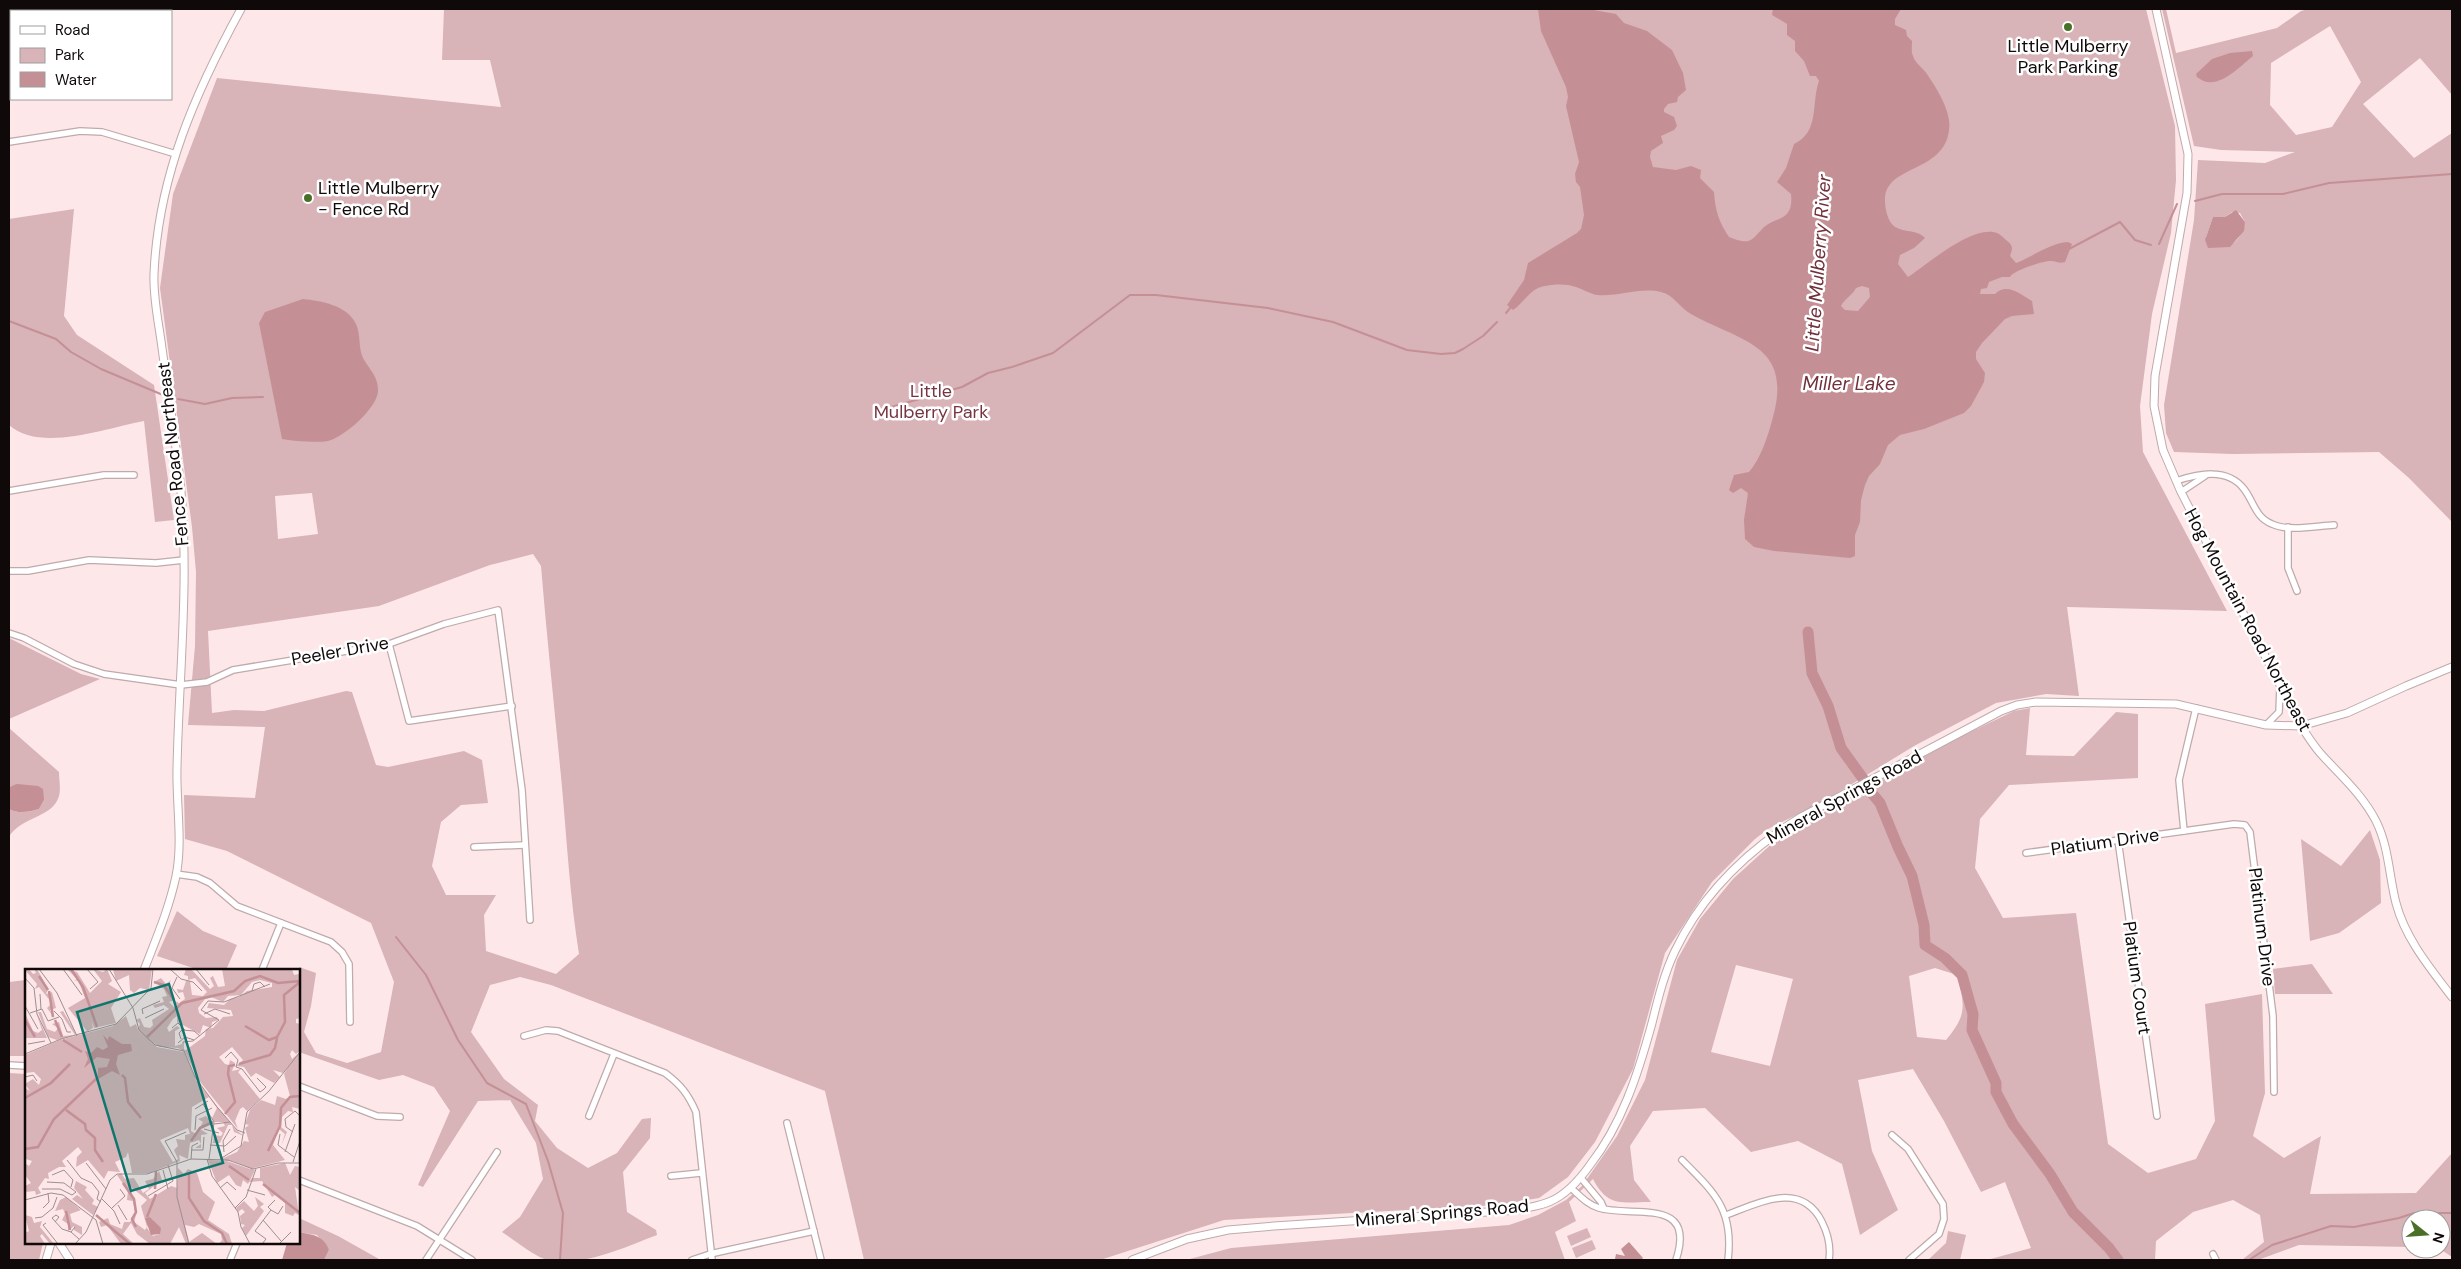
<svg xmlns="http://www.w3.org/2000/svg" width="2461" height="1269" viewBox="0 0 2461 1269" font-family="'DM Sans',sans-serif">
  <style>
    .green { fill: #d8b3b7; fill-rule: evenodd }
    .water { fill: #c49096; fill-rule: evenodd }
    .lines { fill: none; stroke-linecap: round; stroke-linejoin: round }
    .stream { stroke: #c49096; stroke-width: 2 }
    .river { stroke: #c49096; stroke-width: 11 }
    .minor-casing { stroke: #bfaaac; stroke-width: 8 }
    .tertiary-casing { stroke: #bfaaac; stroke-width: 9 }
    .minor { stroke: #fff; stroke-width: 5.5 }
    .tertiary { stroke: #fff; stroke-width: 7 }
    .poi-dot { fill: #4a6f29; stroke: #fff; stroke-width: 2 }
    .labels { text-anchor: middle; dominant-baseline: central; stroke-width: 5; stroke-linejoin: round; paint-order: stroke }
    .poi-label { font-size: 18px; fill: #10090a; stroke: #fff }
    .park-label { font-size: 18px; fill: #763440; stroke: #fff }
    .street-label { font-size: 18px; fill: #10090a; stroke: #fff }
    .water-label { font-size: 19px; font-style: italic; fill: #71303b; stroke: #fff }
    .inset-river { fill: none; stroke: #c49096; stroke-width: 2.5 }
    .inset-road { fill: none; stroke: #9f8e90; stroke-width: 1 }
    .view { fill: #0f766e; fill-opacity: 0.15; stroke: #0f766e; stroke-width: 2.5 }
    .inset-edge { fill: none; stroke: #10090a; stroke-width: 2.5 }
  </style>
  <rect width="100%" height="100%" fill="#fee7e9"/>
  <g class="green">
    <path d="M65,9H164L163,11H65Z"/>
    <path d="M444,9H2146L2175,126L2176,180L2171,233L2152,314L2140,406L2143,452L2227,611L2067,607L2079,696L2046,694L1996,703L1914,746L1821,803L1768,829L1755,839L1712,882L1665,953L1633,1069L1595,1142L1568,1177L1539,1198L1498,1205L1224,1220L1100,1260H864L825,1091L551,985L520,977L490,985L471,1032L504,1079L538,1105L535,1121L557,1148L588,1168L617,1153L642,1119L651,1118L650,1138L623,1172L627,1212L656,1230L657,1235C625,1247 584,1267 548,1260C536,1258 513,1239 502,1232L520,1217L543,1179L536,1143L510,1100L478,1101L423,1187L418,1185L450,1111L434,1087L403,1075L379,1080L299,1052V967L316,973L311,1006L304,1032L316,1053L347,1063L381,1052L394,982L371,923L227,851L185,839L184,795L255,798L265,727L188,725L195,646L196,572L192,527L160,288L173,194L217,78L501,107L490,60H442ZM312,493L318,534L278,539L275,496ZM533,554L541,566C547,640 555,713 562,787C567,843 570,898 579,954L556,974L486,951L484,915L496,895H446L432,866L441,822L461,805L488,803L482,760L464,751L388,767L376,765L352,692L346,691L264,711L234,710L212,713L208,631L379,606L490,565Z"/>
    <path d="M2162,9H2166L2176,53L2277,28L2301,11L2309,9H2452V95L2420,58L2363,104L2414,158L2452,133V522L2409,478L2379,452L2233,454L2174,452L2166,433L2164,405L2194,220L2198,160L2265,163L2295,152L2221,150L2194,146ZM2330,26L2361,82L2332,127L2296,135L2270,105L2271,63ZM2232,212L2240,213L2245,222C2239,246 2226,253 2206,237L2213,217H2225Z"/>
    <path d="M74,209L64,316L77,335L154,385L174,520L155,522L144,421C106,428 40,453 9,425V219Z"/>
    <path d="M9,638L81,674L100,679L9,719Z"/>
    <path d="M2030,708L2026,755L2074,756L2116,712L2138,714V778L2009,785L1980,819L1975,868L2003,918L2076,913L2108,1144L2148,1173L2196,1159L2215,1121L2205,1004L2262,994L2265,1093L2253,1136L2284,1158L2321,1136L2310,1194L2416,1193L2452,1153V1257L2440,1249L2441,1219H2411V1247L2299,1245L2258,1260H2242L2264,1242L2260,1215L2233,1200L2193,1212L2156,1241L2155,1260H1987L2031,1248L2005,1182L1981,1192L1944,1121L1913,1069L1858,1080L1872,1151L1898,1210L1860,1235L1842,1164L1798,1141L1751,1152L1705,1108L1653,1111L1630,1146L1634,1180L1651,1202C1622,1202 1608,1208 1593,1179L1569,1202L1576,1221L1555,1232L1565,1260H1186L1231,1248L1509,1225L1538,1215L1566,1200L1582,1186L1617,1136L1645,1080L1677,960L1700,919L1733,879L1777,839L1931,751L2014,711ZM1736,965L1793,979L1770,1066L1711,1052ZM1935,968L1957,975C1965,1006 1967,1015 1946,1040L1917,1037L1909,976Z"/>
    <path d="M9,728L59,772C59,779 61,789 59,796C53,818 20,817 9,837V809C18,814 30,812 39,809L44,800L11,786L9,787Z"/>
    <path d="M2370,830L2380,860L2381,903L2339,933L2310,941L2301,839L2341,866Z"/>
    <path d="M177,911L203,931L237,945L226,970H199L157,956Z"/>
    <path d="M2312,964L2333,994H2275L2273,969Z"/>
    <path d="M26,980V1056H9V982Z"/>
    <path d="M9,1073L26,1074V1243H43L39,1260H9Z"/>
    <path d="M299,1218L338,1236L379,1259L324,1260L329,1250L317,1235L299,1232Z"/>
    <path d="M1587,1228L1591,1237L1571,1246L1567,1236Z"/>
    <path d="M1948,1231L1966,1235L1960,1260H1928L1946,1243Z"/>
    <path d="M1592,1240L1596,1249L1576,1258L1572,1248Z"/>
  </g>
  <g class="water">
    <path d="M1538,9H1588L1616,14L1624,23L1647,31L1672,50L1683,73L1686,90L1678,97L1677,102L1668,104L1664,109V112L1674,117L1677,126L1674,130L1661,136L1663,143L1651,151L1650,157L1653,167L1676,170L1691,166L1701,170L1700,178L1714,192C1715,210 1719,222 1729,237C1750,245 1750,242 1763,228C1776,216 1794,222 1791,194L1777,182L1786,168L1794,144C1820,132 1811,103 1819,81L1816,76H1810L1804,61L1795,51V41L1787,35V24L1772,15L1773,9H1901L1895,19V25L1906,30L1907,36L1912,41C1912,46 1911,52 1913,56C1915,63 1923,68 1927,74C1937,89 1952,112 1949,130C1944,174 1884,164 1885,201C1885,208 1887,217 1891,223C1899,234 1916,228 1925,238L1914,248L1900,255L1898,264L1908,277C1928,264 1973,224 1997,233C2000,234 2004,238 2006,240C2013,245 2013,248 2010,256L2016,263C2034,256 2050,243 2068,242L2072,244L2065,262C2058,264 2057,261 2050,261C2043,261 2012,271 2010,277H2002L1989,282L1987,288L1981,289L1980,294H1995C2006,282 2021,294 2032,301L2034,314L2012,316L2005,319L1982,343L1976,352V359L1985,373L1984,382L1971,406L1964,413L1924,429L1900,435L1888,445L1880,464L1869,476L1865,485L1861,500L1860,522L1855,535V556L1850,558L1774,551L1754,547L1745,539L1744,520L1748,493L1741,488L1733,493L1729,490L1734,475L1749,472C1761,458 1768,436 1773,417C1793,344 1741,342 1691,314C1680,308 1674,295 1661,292C1640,287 1619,297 1597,295C1590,294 1583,289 1576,287C1566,283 1548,284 1538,288C1528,293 1522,304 1513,310L1507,305L1524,280L1528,263L1577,233L1581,229L1584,215L1580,187L1576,182L1575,174L1579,162L1566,106L1568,97L1566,87L1541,31ZM1862,286L1869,288L1870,297L1858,311L1845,310L1841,306C1845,298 1852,296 1856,288Z"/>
    <path d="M2252,51L2253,56C2238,68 2216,93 2197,77L2196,74L2212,59L2230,53Z"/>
    <path d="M2236,210L2245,222L2244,231L2230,247L2208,248L2205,240L2213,217H2225Z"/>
    <path d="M303,299C321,301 347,305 356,324C361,334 358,348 363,358C369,369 379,377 378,392C376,409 344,437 328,441C319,443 291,441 282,439L259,323L265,312Z"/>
    <path d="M17,784L38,786L43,789L44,800L39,809C29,812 18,814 9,809V787Z"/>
    <path d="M299,1232C313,1235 323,1235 329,1250L324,1260H282L287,1243H299Z"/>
    <path d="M1629,1242L1643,1258L1641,1260L1615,1259L1616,1254L1625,1256L1621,1249Z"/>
  </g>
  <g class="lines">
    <g class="stream">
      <path d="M2195,201L2222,194H2283L2329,183L2452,174"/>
      <path d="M2159,244L2177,204"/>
      <path d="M2069,249L2120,222L2135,240L2151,245"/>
      <path d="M1506,313L1511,307"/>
      <path d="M9,321L56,339L71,352L101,369L163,395"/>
      <path d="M178,399L205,404L232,398L263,397"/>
      <path d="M884,409L962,387L988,373L1012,367L1053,353L1130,295H1156L1268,308L1333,322L1407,350L1441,354L1455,353L1463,349L1483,336L1497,322"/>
      <path d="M396,937L426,975L458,1040L487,1083L526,1104L548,1161L563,1213L560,1260"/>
      <path d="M2249,1260L2272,1245L2331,1226L2354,1227L2399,1218L2414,1213H2452"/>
    </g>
    <g class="river">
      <path d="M1808,632L1812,673L1828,706L1841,748L1864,780"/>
      <path d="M1870,791L1880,803L1898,847L1912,876L1924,925L1925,945L1945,958L1962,975L1973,1014L1972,1030L1996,1083V1092L2013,1124L2050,1174L2073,1212L2109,1248L2118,1260"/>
    </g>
    <defs>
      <g id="minor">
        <path d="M9,142L80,131L102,132L176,154"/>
        <path d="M2176,481C2198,474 2227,467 2244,489C2254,502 2255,517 2272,524C2289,532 2316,526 2334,525"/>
        <path d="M9,491L104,475H134"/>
        <path d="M2181,492L2205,476"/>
        <path d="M2288,527V568L2297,591"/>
        <path d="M9,571H28L89,560L156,563L184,560"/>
        <path d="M9,633L24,638L74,664L104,674L181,685L207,682L233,670L389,644L444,624L498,610L522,790L530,920"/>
        <path d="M389,644L409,721L512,706"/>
        <path d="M2266,725L2279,712L2280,687"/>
        <path d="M2184,831L2179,780L2196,708"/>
        <path d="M2118,840L2157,1116"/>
        <path d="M474,847L524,845"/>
        <path d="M2026,853L2234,824L2245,825L2250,832L2273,1016L2274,1092"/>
        <path d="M176,874L197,877L210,883L237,906L331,942L342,952L349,964L350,1022"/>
        <path d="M262,970L281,923"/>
        <path d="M524,1036L546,1030L558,1031L665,1073C681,1085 688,1094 696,1112L712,1260"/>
        <path d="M9,1065L26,1066"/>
        <path d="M299,1086L377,1116L400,1117"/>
        <path d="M589,1116L614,1054"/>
        <path d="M787,1123L821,1260"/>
        <path d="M1892,1135L1908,1149L1943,1204L1944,1219L1939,1234L1909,1260"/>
        <path d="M1682,1160C1715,1193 1734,1210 1728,1260"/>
        <path d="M671,1176L701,1173"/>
        <path d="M1581,1178L1601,1202L1604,1209"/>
        <path d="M299,1180L417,1226L472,1260"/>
        <path d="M1571,1188C1580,1196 1588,1205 1599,1208C1633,1218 1697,1196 1676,1260"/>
        <path d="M1726,1215C1759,1203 1801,1180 1822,1222C1828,1234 1831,1247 1829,1260"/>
        <path d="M2213,1254L2216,1260"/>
        <path d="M230,1260L237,1243"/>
        <path d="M426,1260L497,1152"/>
        <path d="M692,1260L710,1254L814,1231"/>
      </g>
      <g id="tertiary">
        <path d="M2156,9L2188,154L2187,193L2155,376L2154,406L2163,450L2181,492L2301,726C2307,735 2313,745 2321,754C2341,776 2362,794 2376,821C2389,847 2389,876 2396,903C2405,938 2430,968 2452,997"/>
        <path d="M144,970C156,939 169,909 176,876C183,842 176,803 177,768C179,672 190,577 180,481C175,436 168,392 162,348C159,324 153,299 154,274C158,177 195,93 241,9"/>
        <path d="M59,1243L70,1260"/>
        <path d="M46,1260L51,1243"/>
        <path d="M1132,1260L1187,1239L1228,1230L1274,1226L1518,1210C1529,1207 1541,1206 1551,1201C1567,1194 1580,1179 1590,1165C1622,1124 1638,1074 1652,1023C1658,999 1664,974 1675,951C1702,894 1748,850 1801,817L2001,711L2017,705L2036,702L2176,704L2266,725L2301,726L2347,713L2406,686L2452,667"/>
      </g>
    </defs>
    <use href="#minor" class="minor-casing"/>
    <use href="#tertiary" class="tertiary-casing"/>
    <use href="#minor" class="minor"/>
    <use href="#tertiary" class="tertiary"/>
  </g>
  <g class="poi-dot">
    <circle cx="2068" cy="27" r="5"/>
    <circle cx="308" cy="198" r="5"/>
  </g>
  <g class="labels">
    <g class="poi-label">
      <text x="2068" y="46">Little Mulberry<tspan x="2068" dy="21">Park Parking</tspan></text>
      <text x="318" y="188" text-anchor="start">Little Mulberry<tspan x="318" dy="21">- Fence Rd</tspan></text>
    </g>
    <g class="park-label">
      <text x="931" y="391">Little<tspan x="931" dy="21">Mulberry Park</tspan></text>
    </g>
    <g class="street-label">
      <text transform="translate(173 454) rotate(-96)">Fence Road Northeast</text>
      <text transform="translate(2248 620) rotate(62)">Hog Mountain Road Northeast</text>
      <text transform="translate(340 651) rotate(-10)">Peeler Drive</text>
      <text transform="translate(1844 797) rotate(-29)">Mineral Springs Road</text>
      <text transform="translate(2105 842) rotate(-8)">Platium Drive</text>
      <text transform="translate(2262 927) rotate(83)">Platinum Drive</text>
      <text transform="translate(2137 978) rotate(82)">Platium Court</text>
      <text transform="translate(1442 1213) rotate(-5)">Mineral Springs Road</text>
    </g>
    <g class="water-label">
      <text transform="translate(1818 263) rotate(-86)">Little Mulberry River</text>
      <text x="1849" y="383">Miller Lake</text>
    </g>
  </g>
  <g transform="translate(25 969)">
    <rect width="275" height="275" fill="#fee7e9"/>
    <path d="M4,0L8,5L11,4L9,0H12L23,20L21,25L27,23L31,39L25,41L30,50L22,39L27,34L14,18L10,20L12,15L0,1ZM42,0L52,3L65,24L77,12L68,0L78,3L82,0L87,12L83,15L96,23L86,39L91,54L69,59L67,53L68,59L58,65H53L62,62L43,39L60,29L53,11L49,12L52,10ZM88,0H127L124,21L115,19L109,24L105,21L104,6L91,12ZM161,0H166L185,20L189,17L185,9L188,7L193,18L200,17L197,0H267L269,6L274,5L275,49L271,50V54L275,55V82L271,85L267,81L265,85L267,90L275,83V140L267,138L268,143L263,142L257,148L256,158L262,163L256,177L260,165L254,160L248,176L260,191L225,200L196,190L212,183L219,172L224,173L220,159L224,156L220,155L225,141L236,131L250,136L252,127L261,130L265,127L259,105L264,96L258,104L248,101L255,108L249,114L231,104L226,108L219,98L211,97L218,91L207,78L194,88L200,95L204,96L205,91L210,94L207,102L216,100L213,103L235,130L222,142L218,138L215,140L210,152L213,160L173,110L160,83L153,79L135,78L125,72L132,78L159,83L171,111L211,161L219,167L209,163L207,156H203L195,174H188L189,166L196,167L198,164L192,159L200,157L198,153H189L187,149L192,139L184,128L167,138L166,162L171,165L178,153L173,150L181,147L188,154L175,160L183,165L176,166V179H170L176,175L174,171L165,174L163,190L154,186L155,192L124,204H107L103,183L101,188L90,193L95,203L83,202L79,210L63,191L51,198L52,188L57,183L53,178L37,192L41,198H34L23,204L24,210L20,209L13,219L16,224L11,226L10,222L0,223V217L6,214L0,206V194L4,197L7,192L1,190L0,193V119L5,122L0,115L8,110L14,116L16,110L9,103L0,104V86L35,71L88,57L101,47L105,58L111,55L113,61L123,70L113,60L115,55L111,51L115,49L119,58L125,59L128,56L127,51L144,40L139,36L130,39L128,36L139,33L137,28L142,27L139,20L129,13L136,9L141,15L146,11L143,17L150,31L144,33L149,38L152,37L150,32L154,34L160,30L158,23L153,24L152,20L158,21L161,12H165L167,26L178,27L182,23L170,9L163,11V7L159,6ZM235,11L247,14V18L222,22L214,28L205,30L199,36L184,34L182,39L206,41L208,47L198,48L188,59L181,60L180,67L161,81L157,80V75L150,77V62L155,59L152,57L144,63L142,59L148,50L152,47V53L175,65L178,56L186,59L187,53L193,51L192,48L181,49L174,44L173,39L180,30L186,28L198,33L203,27L216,26L227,13ZM163,159L165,165L160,166V171L151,170L153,177L149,181L153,190L148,193L135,171ZM38,42L49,61L51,66L32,71L23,68L13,43H16L22,60L30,63L33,59L27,55L34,53L38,67L50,66L35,43ZM11,43L22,69H0V44L8,62L13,64L17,61ZM183,191L207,192L230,201L223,215L218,211L216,218L211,216L204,206L192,214ZM260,194L265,206L270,197L275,198V222L270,218L274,246L270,244L268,247L260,244V234L250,226L247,228L237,212L224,213L227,209H235V199ZM153,199L159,205L163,200L172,204L178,223L190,233L183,251L204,265L207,275H194L197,271L196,265L174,255L169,258L160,256L164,273L177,264L192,275H161L154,258L145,275H125L112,265L106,254L98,265L109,275H96L82,256L76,258L74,253L83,249L85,255L97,260L99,253H105L110,244L108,232L102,231L103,222L92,206L96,204L100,210L109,209L118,224L124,220L120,212L128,210L134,202L137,211L120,224L125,230L146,217L152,219ZM105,217L122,231L116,237L122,258L120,261L109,253L112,243ZM125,248L135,259V265L128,267L122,259ZM51,212L62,218L60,221L69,231L67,235L73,238L68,246L47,230L52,226L58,230L49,219ZM41,228L56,241L45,245L47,253L57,258V266L49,261V257L43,262V255L37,251L40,245L38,240L30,242L35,231ZM230,228L239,235L235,238L239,242L221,267L217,259L220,256L216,255L215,247L220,243L217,240L213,243L211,239L219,232L229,242L233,237ZM0,246L7,248L9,254L17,252L15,258L29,275H25L17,265L15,267L20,275H0V264L4,262Z" fill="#d8b3b7" fill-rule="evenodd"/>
    <path d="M78,66L83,71L84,67L97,75H106L107,82L93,86L91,95L95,106L87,102L73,110V99L82,98L85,90L72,88L59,99L63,90L60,82L66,84L72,78L78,81L83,78ZM125,248L136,259L135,265L126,266L120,249Z" fill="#c49096"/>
    <path class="inset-river" d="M46,0L58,18L72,58M14,7L23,21M129,13L139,16L149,31M24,22L28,48M0,51L10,68M30,51L37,68M220,57L244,71L252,68L260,53L259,26L275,13M122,68L157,34L209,22L220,12L235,7L253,14L275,12M38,71L57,83M214,95L245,86L250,79L252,69M97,106L100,109L103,133L116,149M0,129L26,114L45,95M41,141L60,155L61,161L70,169V181L78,193M200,145L210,133L203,105L204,97L210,96M166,172L175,159L188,153M0,180L13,178L29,150L71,110M243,182L255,157L256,139L265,128L275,127M204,197L224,211M164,204V229L179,252L197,264L202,275M98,214L109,230L111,243L107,250L111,258M238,215L275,244M130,220L131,202M41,242L45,261M71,246L105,275M122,248L131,225"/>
    <path class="inset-road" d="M14,0L32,24L52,67M38,0L57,26M62,0L73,13L65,20M84,0L108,39L114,61L130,76L159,82L170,108L192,138L212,161L220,164M145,0L156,10L168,13L177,22M171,0L184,16M152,8L147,19L155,30M0,9L9,19L12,45L26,74M227,22L229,15L235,13L240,18M15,25L16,40M0,37L13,60M29,42L37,50L42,63H46M5,44L17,40L23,52L34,48M118,45L117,40L135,32M179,45L190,40L205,45M120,49L139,40M147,59L153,54L160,61M156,70L154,64L157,61L169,62L175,67M153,74L160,68L169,71M3,75L20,72M158,81V73L168,72L194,51L176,41L183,32L199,33L245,15M0,85L36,70L91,55L126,19L128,0M200,89L206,83L213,91L211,98L217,100L235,123L238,121M0,108L8,106L12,112M232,109L241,118L238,121M178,135L189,153L184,190M170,140L183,132M189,155L205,153M179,160L194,164M170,161L171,147L187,139M161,163L140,172L152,193V228L164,275M268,163L261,158L260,150L270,142L275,147M255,165L253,176L269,188M185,176L200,177L211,167M167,181H178L179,168M199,183L198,172L205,160M260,183L270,155M166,190L167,177L173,174M182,190L187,207L213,243L216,258L225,275M195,190L216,177L222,143L244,122L275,83M42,191L56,209L67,214L74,223L72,230L76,233M268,193L275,172M61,194L81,220M138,201L143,220M27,206L39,201L48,211L46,218M195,219L202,213L211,221M17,220H35L47,226L51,223L39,214L22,213M222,221L240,226M123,227L148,212L143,196M77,230L89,242L95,255M0,231L26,224L38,226L71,251L78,275M250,231L243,238L246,241L253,245L258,237M93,236L102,251M18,239L24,233L23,224M87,239L100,227L95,220M210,239L221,228L231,200M10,249L17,248L28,239L32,228M238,251L256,272M30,253L34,248L31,246L27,249L37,260L46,263M21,254L18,256L33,275M50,258L46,263L54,270M50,275L61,263L85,211L92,205H122L166,190L203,191L228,200L253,194H275M237,275L241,270L230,262L246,241M254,275L266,263"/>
    <path class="view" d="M144,15L198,194L106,222L52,43Z"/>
    <rect width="275" height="275" class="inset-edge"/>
  </g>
  <rect width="2461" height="1269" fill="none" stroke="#10090a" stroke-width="20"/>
  <rect x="10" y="10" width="162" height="90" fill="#ffffff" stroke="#9f9d9d"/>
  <rect x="20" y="26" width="25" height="8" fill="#ffffff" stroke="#9f9d9d"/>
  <text x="55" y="35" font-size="15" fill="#10090a">Road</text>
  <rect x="20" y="48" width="25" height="15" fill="#d8b3b7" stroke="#9f9d9d"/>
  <text x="55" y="60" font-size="15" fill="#10090a">Park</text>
  <rect x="20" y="72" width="25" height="15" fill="#c49096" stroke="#9f9d9d"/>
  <text x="55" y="85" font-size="15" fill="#10090a">Water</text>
  <g transform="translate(2426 1234) rotate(107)"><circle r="24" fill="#ffffff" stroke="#9f9d9d"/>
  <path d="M0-4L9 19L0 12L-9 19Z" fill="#4a6f29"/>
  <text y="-8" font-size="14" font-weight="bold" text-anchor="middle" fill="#10090a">N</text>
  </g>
</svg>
